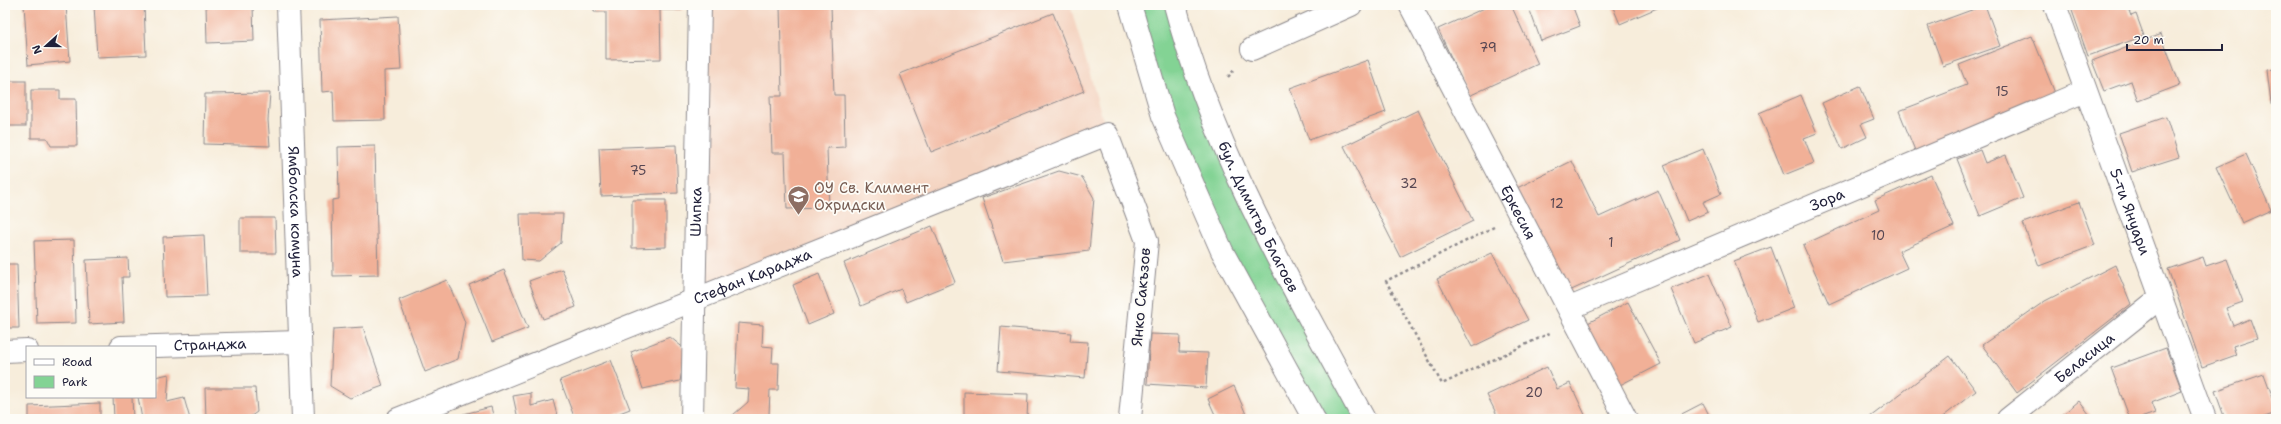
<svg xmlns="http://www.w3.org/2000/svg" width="2281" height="424" viewBox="0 0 2281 424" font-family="'Shantell Sans',sans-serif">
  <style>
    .built { fill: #f4d3c0 }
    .green { fill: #83d394; stroke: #527a68 }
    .building { fill: #f1b097 }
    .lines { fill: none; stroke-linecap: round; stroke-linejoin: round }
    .minor-casing { stroke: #8c888b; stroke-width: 24 }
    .major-casing { stroke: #8c888b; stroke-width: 24 }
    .path { stroke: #8c888b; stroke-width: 2.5; stroke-dasharray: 3 3; stroke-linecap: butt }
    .minor { stroke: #fff; stroke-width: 22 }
    .major { stroke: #fff; stroke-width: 22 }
    .labels { text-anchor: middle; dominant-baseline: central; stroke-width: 3.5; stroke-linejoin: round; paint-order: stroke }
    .number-label { font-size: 13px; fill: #564652 }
    .education-label { font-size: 15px; fill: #785e54; stroke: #fdfcf7; text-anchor: start }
    .street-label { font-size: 15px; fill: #22223b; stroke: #fdfcf7 }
  </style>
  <rect width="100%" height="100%" fill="#fdfcf7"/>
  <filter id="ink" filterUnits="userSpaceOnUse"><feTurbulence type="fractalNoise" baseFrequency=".025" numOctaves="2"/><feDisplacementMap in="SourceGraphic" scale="8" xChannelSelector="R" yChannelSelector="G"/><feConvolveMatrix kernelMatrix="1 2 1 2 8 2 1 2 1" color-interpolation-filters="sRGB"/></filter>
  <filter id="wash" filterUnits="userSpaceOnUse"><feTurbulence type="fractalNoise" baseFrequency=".012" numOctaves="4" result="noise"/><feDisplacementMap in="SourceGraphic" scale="16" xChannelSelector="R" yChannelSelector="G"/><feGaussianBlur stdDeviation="0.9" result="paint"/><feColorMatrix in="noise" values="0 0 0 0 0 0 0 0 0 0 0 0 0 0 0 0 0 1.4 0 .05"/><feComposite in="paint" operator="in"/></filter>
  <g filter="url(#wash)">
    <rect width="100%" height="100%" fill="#f7eddb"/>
    <path class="built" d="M700,5H1070L1107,134L694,300Z"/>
    <path class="green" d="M1130,5H1175L1185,42L1364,419H1314L1222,251Z"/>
    <g id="blocks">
      <g class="building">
        <path d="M24,5H66L70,61L28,65Z"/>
        <path d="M94,5H144L146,55L97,57Z"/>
        <path d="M206,5H253L254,41L207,43Z"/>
        <path d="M594,5H682V10H660L661,59L606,60V12H594Z"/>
        <path d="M780,5H831L834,95H844L845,147L827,148L829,208L787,209L785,153H772L770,96H782Z"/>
        <path d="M1491,5H1511L1538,64L1469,96L1438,29Z"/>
        <path d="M1528,5H1572L1580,26L1541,41Z"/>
        <path d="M1612,5H1664L1620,24Z"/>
        <path d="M1985,5L2000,46L1943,66L1928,26Z"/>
        <path d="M2070,5H2127L2131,16L2136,14L2144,36L2088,56Z"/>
        <path d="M1053,13L1084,91L931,152L900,74Z"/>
        <path d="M398,16L401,70L384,71L385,120L334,121L333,91L322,92L320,20Z"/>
        <path d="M2161,34L2180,85L2138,101L2131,81L2104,91L2092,61Z"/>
        <path d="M2032,36L2057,98L1916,153L1899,111L1967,85L1959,65Z"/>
        <path d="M1368,60L1386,112L1309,140L1290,88Z"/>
        <path d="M2276,69V102L2271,103L2267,70Z"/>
        <rect x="5" y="81" width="21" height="45"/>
        <path d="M1860,86L1874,119L1861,124L1867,137L1842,149L1822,103Z"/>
        <path d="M31,90H60V99H76L77,146H51L47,138H31Z"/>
        <path d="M270,93L268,120L270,146L204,144L205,94Z"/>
        <path d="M1801,95L1817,133L1804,138L1814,163L1784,175L1759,113Z"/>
        <path d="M1418,110L1473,221L1400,257L1344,146Z"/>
        <path d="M2166,117L2179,157L2132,172L2119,133Z"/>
        <path d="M676,145L678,193L601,196L599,148Z"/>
        <path d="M375,146L378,275L333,276L332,200L339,199L338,147Z"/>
        <path d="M1703,149L1721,194L1703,202L1708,212L1687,221L1664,165Z"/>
        <path d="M1980,150L1985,163L2006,155L2023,198L1980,216L1957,159Z"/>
        <path d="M2246,154L2271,210L2242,223L2216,167Z"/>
        <path d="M1572,161L1599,217L1658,190L1680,240L1565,293L1515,189Z"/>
        <path d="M1059,171L1082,177L1094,198L1089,251L1003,261L982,198Z"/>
        <path d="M1931,175L1954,226L1899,251L1907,268L1829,304L1803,245L1879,210L1875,200Z"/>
        <path d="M632,200H666V247L632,248Z"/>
        <path d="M2079,202L2095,245L2039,266L2023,223Z"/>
        <path d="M520,214H563L561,243L539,261L522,260Z"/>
        <path d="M240,218H275L276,253H240Z"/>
        <path d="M932,226L955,282L906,302L901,289L861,306L844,263Z"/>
        <path d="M204,235L207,296L165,297L163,237Z"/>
        <path d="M74,240L76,323L37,324L34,241Z"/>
        <path d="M1771,247L1794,308L1758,322L1734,261Z"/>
        <path d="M1492,253L1528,320L1472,347L1437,279Z"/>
        <path d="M2203,257L2206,266L2227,259L2243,302L2226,308L2233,326L2250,319L2257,338L2233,346L2236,355L2202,367L2168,269Z"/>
        <path d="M128,258L129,277H122L124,322L89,324L86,260Z"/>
        <path d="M5,264H17L19,328H5Z"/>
        <path d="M2115,265L2131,304L2017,393L1982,345L2045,301Z"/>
        <path d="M562,269L576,307L543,319L529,281Z"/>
        <path d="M504,270L528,328L492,342L469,285Z"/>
        <path d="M819,274L834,314L808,325L793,285Z"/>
        <path d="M1709,274L1732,327L1694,343L1671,289Z"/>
        <path d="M447,280L465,322L458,359L425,372L399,300Z"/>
        <path d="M1628,302L1661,364L1616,387L1584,325Z"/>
        <path d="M738,323L763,325L762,346L773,347L772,363H779L778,390H770L769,415L779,416L778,419H733V415L748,402L749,389L735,388Z"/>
        <path d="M363,327L383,386L350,398L330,386L333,329Z"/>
        <path d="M1001,327L1071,333L1070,341L1088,342L1085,378L998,371Z"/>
        <path d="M1150,334L1180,335L1179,352L1208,353L1206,388L1147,384Z"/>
        <path d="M670,337L686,350L680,381L643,389L631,352Z"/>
        <path d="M2166,348L2182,391L2151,403L2155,413L2138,419H2130L2111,368Z"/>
        <path d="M1950,356L1976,391L1940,419H1871L1870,417Z"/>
        <path d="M611,360L630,409L604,419H575L560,380Z"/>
        <path d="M1547,367L1557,389L1570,383L1587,419H1509L1508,417L1499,419L1487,395Z"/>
        <path d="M169,374L167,402L184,398L190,419H142L138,397H155V377Z"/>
        <path d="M2264,374L2276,406V413L2259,419H2225L2215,391Z"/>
        <path d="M1234,386L1248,419H1217L1208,399Z"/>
        <path d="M205,388H255L257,412L247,419H206Z"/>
        <path d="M964,392L1028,394L1027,419H964Z"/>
        <path d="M531,393V406L553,400L558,419H518L513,396Z"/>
        <path d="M113,397H132L133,419H114Z"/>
        <path d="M2079,401L2093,419H2057Z"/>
        <path d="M100,403V419H29V406Z"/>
        <path d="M1703,403L1711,419H1672Z"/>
        <path d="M491,407L494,419H452V417Z"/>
      </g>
    </g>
  </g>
  <g filter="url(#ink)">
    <use href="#blocks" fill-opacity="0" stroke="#8c888b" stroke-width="1"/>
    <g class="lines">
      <defs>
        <g id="minor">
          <path id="s1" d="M288,5L303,419"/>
          <path id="s2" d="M1410,5L1626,419"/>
          <path id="s3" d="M2055,5L2205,419"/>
          <path d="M1252,49L1351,5"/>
          <path id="s4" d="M1570,308L2085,91"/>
          <path id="s5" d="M121,347L299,342"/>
          <path d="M5,351L27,350"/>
          <path id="s6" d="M398,419L1107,134L1147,241L1130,419"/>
          <path id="s7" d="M692,419L700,5"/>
          <path id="s8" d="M2008,419L2161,297"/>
        </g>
        <g id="major">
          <path d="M1130,5L1163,116L1222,251L1314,419"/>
          <path id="s9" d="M1175,5C1214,153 1292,286 1364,419"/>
        </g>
      </defs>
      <use href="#minor" class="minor-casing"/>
      <use href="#major" class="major-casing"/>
      <g class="path">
        <path d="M1228,77L1235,69"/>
        <path d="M1494,227L1386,281L1442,384L1550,333"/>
      </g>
      <use href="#minor" class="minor"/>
      <use href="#major" class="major"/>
    </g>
  </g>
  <defs>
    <symbol id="school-pin" viewBox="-11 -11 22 30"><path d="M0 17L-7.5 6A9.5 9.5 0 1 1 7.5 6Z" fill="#8d6e63" stroke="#fdfcf7"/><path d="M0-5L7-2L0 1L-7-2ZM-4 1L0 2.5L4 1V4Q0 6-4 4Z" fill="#fff"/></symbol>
  </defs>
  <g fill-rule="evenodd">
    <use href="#school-pin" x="786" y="184" width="25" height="34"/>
  </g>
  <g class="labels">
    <g class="number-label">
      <text x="1488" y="47">79</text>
      <text x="2002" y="91">15</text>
      <text x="638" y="170">75</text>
      <text x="1409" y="183">32</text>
      <text x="1557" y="203">12</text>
      <text x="1878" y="235">10</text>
      <text x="1611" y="242">1</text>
      <text x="1534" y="392">20</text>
    </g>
    <g class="education-label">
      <text x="814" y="188">ОУ Св. Климент<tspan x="814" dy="17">Охридски</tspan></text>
    </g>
    <g class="street-label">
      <text stroke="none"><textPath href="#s4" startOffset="279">Зора</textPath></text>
      <text stroke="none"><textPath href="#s1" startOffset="207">Ямболска комуна</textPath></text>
      <text stroke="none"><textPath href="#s7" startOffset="207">Шипка</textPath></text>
      <text stroke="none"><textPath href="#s2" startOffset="234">Еркесия</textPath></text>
      <text stroke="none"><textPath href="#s3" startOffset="220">5-ти Януари</textPath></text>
      <text stroke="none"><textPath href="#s9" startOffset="228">бул. Димитър Благоев</textPath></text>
      <text stroke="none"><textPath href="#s6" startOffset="382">Стефан Караджа</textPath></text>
      <text transform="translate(1141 297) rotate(-85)">Янко Сакъзов</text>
      <text stroke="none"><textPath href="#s5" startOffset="89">Странджа</textPath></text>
      <text stroke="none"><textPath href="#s8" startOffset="98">Беласица</textPath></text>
    </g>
  </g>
  <rect width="2281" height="424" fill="none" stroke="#fdfcf7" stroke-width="20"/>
  <rect x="26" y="346" width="130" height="52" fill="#fdfcf7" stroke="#a5a5ac"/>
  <rect x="34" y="359" width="20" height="6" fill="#ffffff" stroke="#a5a5ac"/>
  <text x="62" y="366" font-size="12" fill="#22223b">Road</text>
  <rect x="34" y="376" width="20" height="12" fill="#83d394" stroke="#a5a5ac"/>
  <text x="62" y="386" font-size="12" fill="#22223b">Park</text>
  <g transform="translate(46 46) rotate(249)" stroke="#fdfcf7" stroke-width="3" paint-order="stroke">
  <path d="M0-3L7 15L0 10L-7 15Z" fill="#22223b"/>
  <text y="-6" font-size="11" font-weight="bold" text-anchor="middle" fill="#22223b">N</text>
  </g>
  <path d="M2127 44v6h95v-6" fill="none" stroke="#22223b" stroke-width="2"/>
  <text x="2133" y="44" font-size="12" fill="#22223b" stroke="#fdfcf7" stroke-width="3" paint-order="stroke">20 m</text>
</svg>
